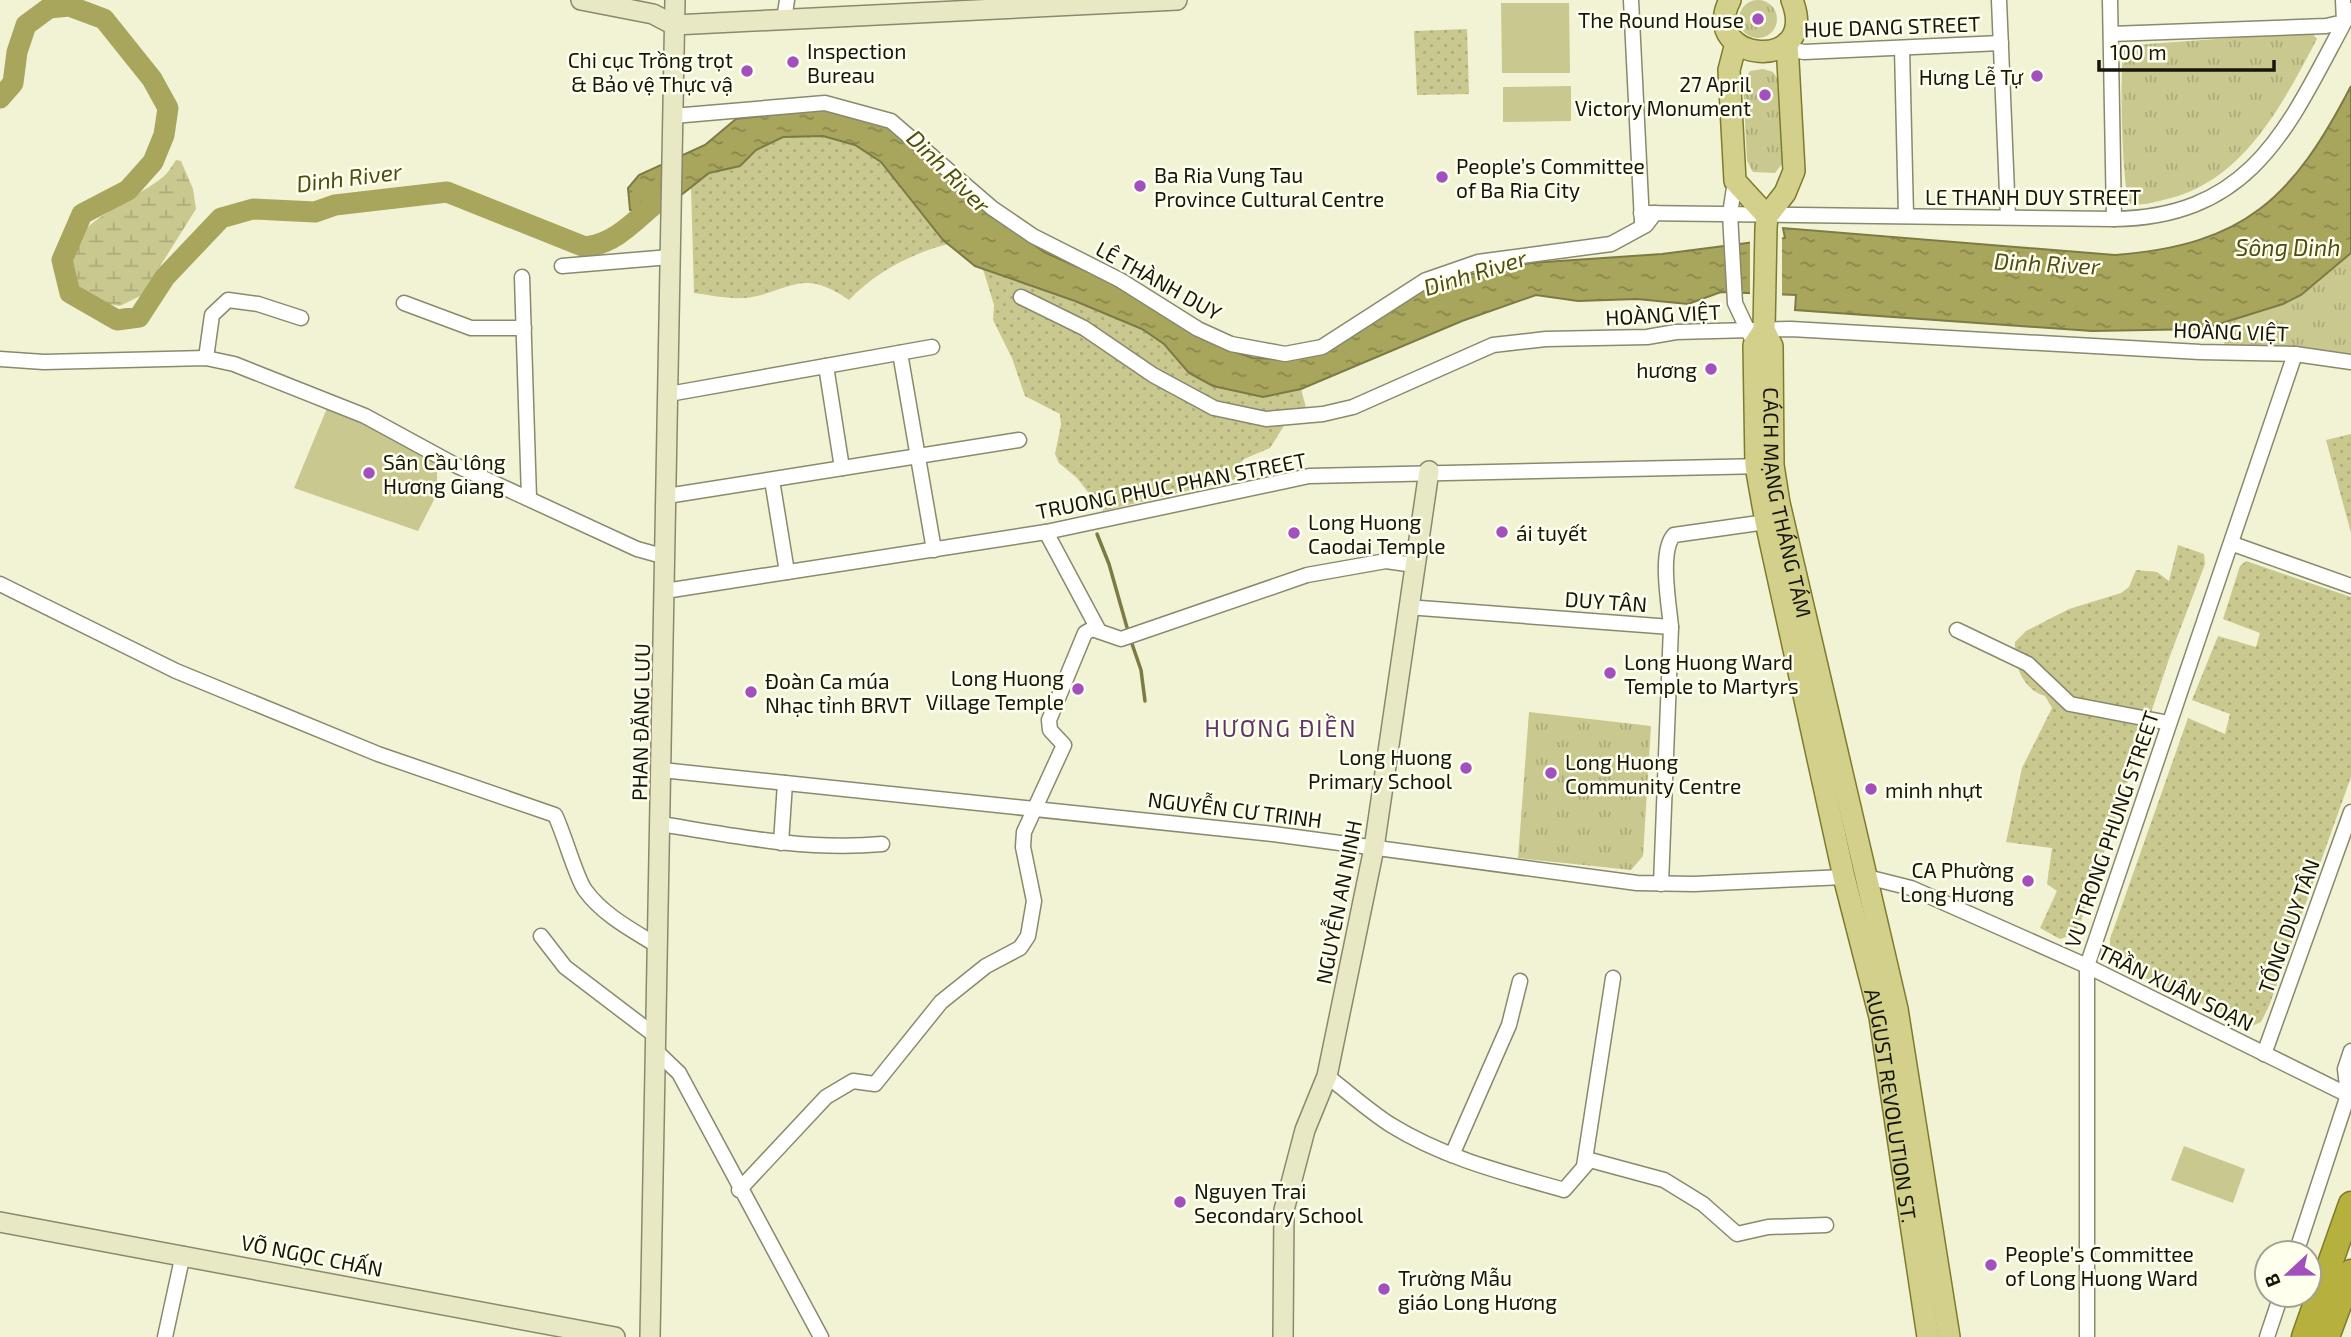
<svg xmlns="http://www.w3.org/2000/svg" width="2351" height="1337" viewBox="0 0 2351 1337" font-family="'Exo 2',sans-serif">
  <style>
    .grass { fill: url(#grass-dots) }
    .wetland { fill: url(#wetland-marsh) }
    .park { fill: url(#park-tufts) }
    .pitch { fill: #c9c88f }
    .water { fill: url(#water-ripples); stroke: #7c7b44; stroke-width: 2 }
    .pier { fill: #f2f2d5 }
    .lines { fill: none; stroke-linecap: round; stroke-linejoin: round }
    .stream { stroke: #7c7b44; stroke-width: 3.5 }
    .river { stroke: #a8a65c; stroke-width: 21 }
    .street-casing { stroke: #89896e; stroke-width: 17 }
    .secondary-casing { stroke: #89896e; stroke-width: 22 }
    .primary-casing { stroke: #7e7b2c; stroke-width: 24 }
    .highway-casing { stroke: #7e7b2c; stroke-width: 27 }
    .street { stroke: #fff; stroke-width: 14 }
    .secondary { stroke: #e9e8c5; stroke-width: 19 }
    .primary { stroke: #d3d08b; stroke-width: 21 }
    .highway { stroke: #b6b13e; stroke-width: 24 }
    .poi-dot { fill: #a350be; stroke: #ffffed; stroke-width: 2.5 }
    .labels { text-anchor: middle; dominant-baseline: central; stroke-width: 5; stroke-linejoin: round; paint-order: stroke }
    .poi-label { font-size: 21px; fill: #16160c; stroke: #ffffed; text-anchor: start }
    .street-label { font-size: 21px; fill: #16160c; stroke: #ffffed }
    .water-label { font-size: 23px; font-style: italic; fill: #4f4c14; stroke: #ffffed }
    .neighbourhood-label { font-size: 23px; letter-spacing: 2px; fill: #5e356b; stroke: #ffffed }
  </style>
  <defs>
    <pattern id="grass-dots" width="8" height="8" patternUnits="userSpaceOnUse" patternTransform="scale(1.75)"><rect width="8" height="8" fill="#c9c88f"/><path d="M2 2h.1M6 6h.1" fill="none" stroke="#acab7a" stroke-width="1.8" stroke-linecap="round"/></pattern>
    <pattern id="wetland-marsh" width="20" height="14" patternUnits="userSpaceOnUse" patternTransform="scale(1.75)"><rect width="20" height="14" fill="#c9c88f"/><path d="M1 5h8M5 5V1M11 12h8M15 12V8" fill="none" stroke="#acab7a"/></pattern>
    <pattern id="park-tufts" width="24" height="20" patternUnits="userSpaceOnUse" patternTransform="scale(1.75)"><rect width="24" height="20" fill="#c9c88f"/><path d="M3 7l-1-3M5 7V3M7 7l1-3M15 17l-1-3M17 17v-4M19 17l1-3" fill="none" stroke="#acab7a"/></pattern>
    <pattern id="water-ripples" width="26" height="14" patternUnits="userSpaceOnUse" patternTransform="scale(1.75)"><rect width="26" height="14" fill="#a8a65c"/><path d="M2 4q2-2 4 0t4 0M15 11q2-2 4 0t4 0" fill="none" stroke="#88864a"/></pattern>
  </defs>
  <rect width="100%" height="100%" fill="#f2f2d5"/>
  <g class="grass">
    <path d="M1467,29L1469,94L1417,95L1414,31Z"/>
    <path d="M823,136L855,145L881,162L948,244C910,254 876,272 849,300C800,266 790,293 744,298C728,299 710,295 694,293L691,187L709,173L740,166L756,150L783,137Z"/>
    <path d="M983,269L1075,301L1142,329L1164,344L1189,373L1263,397L1301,389L1307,411L1285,424L1270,448L1244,459L1239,464L1236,479L1103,511L1077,478L1059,463L1055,454L1061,425L1060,414L1025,396L1012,358L993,320L994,305Z"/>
    <path d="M2351,434V533L2326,440Z"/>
    <path d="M2178,545L2204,554L2205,564L2171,653L2079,927L2072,935L2060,939L2040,928L2057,891L2047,884L2052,848L2006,842L2022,768L2052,708L2045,696C2022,689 2014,665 2015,642L2026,631L2069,609L2121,593L2129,587L2136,570L2157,572L2169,581Z"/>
    <path d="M2246,561L2351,597V777L2269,1006L2261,1022L2252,1026L2123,968L2110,952V939L2188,718L2225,734L2230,714L2192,700L2218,636L2256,647L2260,633L2223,619L2240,566Z"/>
  </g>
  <path class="wetland" d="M176,160L181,161L193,189L196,209L142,295L120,306C97,302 76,301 68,276C55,228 136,200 163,177C168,173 172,166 176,160Z"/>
  <g class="park">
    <circle cx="1758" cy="19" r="19"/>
    <path d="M2311,32L2317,39C2283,103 2244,181 2167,199C2155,202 2142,206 2130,204C2122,192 2119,66 2124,50L2134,45Z"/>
    <path d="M1763,69L1773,72L1779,81L1782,164L1775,173L1753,172L1747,161L1743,82L1750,71Z"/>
    <path d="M2351,253V356L2315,349L2224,345L2228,322L2301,295Z"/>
    <path d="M1529,712L1651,726L1643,856L1631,870L1518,858Z"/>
  </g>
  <g class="pitch">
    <path d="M1501,3H1569L1570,73H1502Z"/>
    <path d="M1571,86V121L1503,122V87Z"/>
    <path d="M330,401L437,458V494L418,531L294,488Z"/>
    <path d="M2184,1146L2245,1169L2233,1203L2171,1180Z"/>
  </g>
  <path class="water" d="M2351,86V253L2301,295L2283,304L2203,329L2092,331L1795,310L1796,295L1721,292L1688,304L1637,299L1578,301L1536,295L1462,321L1301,389L1263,397L1213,386L1189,373L1164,344L1142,329L1075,301L975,266L943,240L881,162L855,145L823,136L783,137L756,150L740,166L709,173L652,218L630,210L628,188L639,175L705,145L736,119L820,109L889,127L985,210L1044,252L1120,286L1232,351L1253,358L1281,359L1320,352L1350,337L1398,300L1451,278L1530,263L1662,254L1785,238L1783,228L2115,255C2245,245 2293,198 2351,86Z"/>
  <path class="pier" d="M1779,230H1782V298L1750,296V238L1781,235Z"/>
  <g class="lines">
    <g class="stream">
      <path d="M1097,534L1109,564L1128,631"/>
      <path d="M1130,638L1141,670L1145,701"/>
    </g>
    <path class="river" d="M0,98L13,83L17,52L26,25L49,8L69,6L104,19L152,79L168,108L164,135L153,162L128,190L82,214L62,260L70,293L117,320L139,317L165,277L221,218L253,209L315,212L335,205L447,192L585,247C617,244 638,217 663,197"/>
    <defs>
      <g id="street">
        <path d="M1631,0L1642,222"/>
        <path d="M1999,0L2008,217"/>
        <path d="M2110,0L2114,219"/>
        <path d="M784,20L787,0"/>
        <path d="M2111,34L2326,26L2344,22L2343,0"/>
        <path d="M1787,43L1793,50L1804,52L2001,43"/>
        <path d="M1902,48L1906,216"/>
        <path d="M673,116L825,103L891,121L992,208L1033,236L1120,280L1198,329L1231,344L1285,354L1322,347L1426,280L1478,262L1611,244L1646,225L1655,213"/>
        <path d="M1735,181L1730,214L1735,303L1751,337"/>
        <path d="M1641,213L2114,219C2258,217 2291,119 2351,10"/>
        <path d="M562,266L670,257"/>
        <path d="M522,277L529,498"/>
        <path d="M1021,297L1084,328L1153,375L1214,408L1266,419L1323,414L1353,407L1493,345L1546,339L1647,337L1676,332L1791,329L2200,352L2295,354L2351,362"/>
        <path d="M404,303L471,328H524"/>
        <path d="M900,353L934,550"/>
        <path d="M206,358L212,315L228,300L258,304L301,318"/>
        <path d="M0,359L44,362L206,358L234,364L365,416L455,465L637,549L666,557"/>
        <path d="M826,366L842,468"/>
        <path d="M669,394L932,347"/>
        <path d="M772,480L787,572"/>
        <path d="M667,496L1019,440"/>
        <path d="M1046,532L1099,631"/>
        <path d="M2233,544L2351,586"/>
        <path d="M0,584L176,671L378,754L555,815C564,833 576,878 585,890C603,915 632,930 658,946"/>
        <path d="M665,591L1046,532L1309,476L1765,466"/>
        <path d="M1407,607L1671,627L1661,884"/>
        <path d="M1671,627C1669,604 1659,551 1674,535L1766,522"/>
        <path d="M1957,630L2028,664L2070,704L2169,723"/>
        <path d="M662,770L1273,834L1637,883L1694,884L1844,877"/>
        <path d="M661,824C734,836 808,851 882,844"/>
        <path d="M781,843L785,783"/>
        <path d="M1867,877L1911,888L2087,966L2348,1095L2351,1101"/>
        <path d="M541,936L565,967L657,1037"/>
        <path d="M657,1052L679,1073L821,1337"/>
        <path d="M2264,1054L2351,812"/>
        <path d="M1327,1076C1348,1092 1369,1111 1391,1125C1444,1158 1505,1173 1564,1190L1590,1160L1664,1180L1703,1204L1737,1234L1768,1227L1826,1225"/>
        <path d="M2348,1095L2345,1069L2351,1051"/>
        <path d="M1452,1155L1509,1025L1520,981"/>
        <path d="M1584,1166L1613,978"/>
        <path d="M739,1190L826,1097L853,1081L875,1084L941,1002L986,966L1020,948L1028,936L1034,901L1023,847L1024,832L1064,745L1050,730L1049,720L1085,633L1092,629L1121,639L1307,575L1386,561L1414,565"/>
        <path d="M2296,1253L2350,1089"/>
        <path d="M165,1337L183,1254"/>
        <path d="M2087,1337V966L2295,354"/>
        <path d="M2267,1337L2281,1295"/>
      </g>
      <g id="secondary">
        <path d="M581,0L653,14L674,25L1177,0"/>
        <path d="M0,1222L615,1337"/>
        <path d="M650,1337L675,0"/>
        <path d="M1283,1337L1284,1210L1305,1130L1327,1076L1374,848L1429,471"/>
      </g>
      <g id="primary">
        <path d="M1730,0C1697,62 1821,75 1792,0"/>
        <path d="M1736,43L1729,70L1735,181L1767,216"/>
        <path id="s1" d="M1787,43L1794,171L1785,193L1767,216L1766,228L1764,330L1772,346L1773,465L1779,503L1897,1009L1949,1337"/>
        <path id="s2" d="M1764,330L1754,345L1756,466L1766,522L1844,877L1880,1017L1928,1337"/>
      </g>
      <g id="highway">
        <path d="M2304,1337L2351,1204"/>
        <path d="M2327,1337L2351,1272"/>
      </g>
    </defs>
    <use href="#street" class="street-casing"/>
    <use href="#secondary" class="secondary-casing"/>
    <use href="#primary" class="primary-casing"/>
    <use href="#highway" class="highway-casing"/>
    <use href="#street" class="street"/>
    <use href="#secondary" class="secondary"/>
    <use href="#primary" class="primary"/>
    <use href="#highway" class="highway"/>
  </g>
  <g class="poi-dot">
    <circle cx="1758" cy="19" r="7"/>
    <circle cx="793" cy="62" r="7"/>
    <circle cx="747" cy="71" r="7"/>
    <circle cx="2037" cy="76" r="7"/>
    <circle cx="1765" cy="95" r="7"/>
    <circle cx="1442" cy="177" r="7"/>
    <circle cx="1140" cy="186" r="7"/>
    <circle cx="1711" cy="369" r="7"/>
    <circle cx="369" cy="473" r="7"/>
    <circle cx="1502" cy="532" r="7"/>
    <circle cx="1294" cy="533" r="7"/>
    <circle cx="1610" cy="673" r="7"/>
    <circle cx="1078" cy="689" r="7"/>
    <circle cx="751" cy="692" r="7"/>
    <circle cx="1466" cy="768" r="7"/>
    <circle cx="1551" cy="773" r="7"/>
    <circle cx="1871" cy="789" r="7"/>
    <circle cx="2028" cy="881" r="7"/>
    <circle cx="1180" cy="1202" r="7"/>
    <circle cx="1991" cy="1265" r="7"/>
    <circle cx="1384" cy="1289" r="7"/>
  </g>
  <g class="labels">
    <g class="poi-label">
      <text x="1744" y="19" text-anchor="end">The Round House</text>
      <text x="807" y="50">Inspection<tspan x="807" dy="24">Bureau</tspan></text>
      <text x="733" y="59" text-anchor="end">Chi cục Trồng trọt<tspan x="733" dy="24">&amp; Bảo vệ Thực vậ</tspan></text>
      <text x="2023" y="76" text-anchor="end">Hưng Lễ Tự</text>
      <text x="1751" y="83" text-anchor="end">27 April<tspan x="1751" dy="24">Victory Monument</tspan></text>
      <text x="1456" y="165">People’s Committee<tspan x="1456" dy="24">of Ba Ria City</tspan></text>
      <text x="1154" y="174">Ba Ria Vung Tau<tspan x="1154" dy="24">Province Cultural Centre</tspan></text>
      <text x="1697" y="369" text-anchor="end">hương</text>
      <text x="383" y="461">Sân Cầu lông<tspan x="383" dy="24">Hương Giang</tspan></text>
      <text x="1308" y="521">Long Huong<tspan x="1308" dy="24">Caodai Temple</tspan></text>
      <text x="1516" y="532">ái tuyết</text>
      <text x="1624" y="661">Long Huong Ward<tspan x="1624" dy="24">Temple to Martyrs</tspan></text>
      <text x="1064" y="677" text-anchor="end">Long Huong<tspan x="1064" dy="24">Village Temple</tspan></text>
      <text x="765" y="680">Đoàn Ca múa<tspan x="765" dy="24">Nhạc tỉnh BRVT</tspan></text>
      <text x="1452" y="756" text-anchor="end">Long Huong<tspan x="1452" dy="24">Primary School</tspan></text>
      <text x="1565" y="761">Long Huong<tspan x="1565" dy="24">Community Centre</tspan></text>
      <text x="1885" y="789">minh nhựt</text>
      <text x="2014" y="869" text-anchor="end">CA Phường<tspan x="2014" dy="24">Long Hương</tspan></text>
      <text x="1194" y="1190">Nguyen Trai<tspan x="1194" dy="24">Secondary School</tspan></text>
      <text x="2005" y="1253">People’s Committee<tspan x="2005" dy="24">of Long Huong Ward</tspan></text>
      <text x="1398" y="1277">Trường Mẫu<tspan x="1398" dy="24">giáo Long Hương</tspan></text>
    </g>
    <g class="street-label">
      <text transform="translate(1892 26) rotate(-2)">HUE DANG STREET</text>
      <text x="2033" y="196">LE THANH DUY STREET</text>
      <text transform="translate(1159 280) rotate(29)">LÊ THÀNH DUY</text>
      <text transform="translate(1663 314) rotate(-3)">HOÀNG VIỆT</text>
      <text transform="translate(2231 331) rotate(2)">HOÀNG VIỆT</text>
      <text transform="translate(1171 485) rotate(-11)">TRUONG PHUC PHAN STREET</text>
      <text stroke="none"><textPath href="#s1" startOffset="471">CÁCH MẠNG THÁNG TÁM</textPath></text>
      <text transform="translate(1606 601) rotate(4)">DUY TÂN</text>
      <text transform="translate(640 722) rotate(-89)">PHAN ĐĂNG LƯU</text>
      <text transform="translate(1235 809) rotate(7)">NGUYỄN CƯ TRINH</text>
      <text transform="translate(2111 829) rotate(-71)">VU TRONG PHUNG STREET</text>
      <text transform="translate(1338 902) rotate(-79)">NGUYỄN AN NINH</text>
      <text transform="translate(2288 926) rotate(-70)">TỐNG DUY TÂN</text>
      <text transform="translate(2176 987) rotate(26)">TRẦN XUÂN SOẠN</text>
      <text stroke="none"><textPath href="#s2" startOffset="793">AUGUST REVOLUTION ST.</textPath></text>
      <text transform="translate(312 1255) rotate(11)">VÕ NGỌC CHẤN</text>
    </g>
    <g class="water-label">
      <text transform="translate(949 171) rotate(45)">Dinh River</text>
      <text transform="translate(349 177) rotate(-7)">Dinh River</text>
      <text x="2288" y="247">Sông Dinh</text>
      <text transform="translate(2047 263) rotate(3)">Dinh River</text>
      <text transform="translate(1475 272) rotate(-17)">Dinh River</text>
    </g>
    <g class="neighbourhood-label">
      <text x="1281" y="728">HƯƠNG ĐIỀN</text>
    </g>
  </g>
  <g transform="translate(2288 1274) rotate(248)"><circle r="33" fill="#ffffed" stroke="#a2a293" stroke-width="2"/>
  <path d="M0-5L12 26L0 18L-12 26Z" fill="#a350be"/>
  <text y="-10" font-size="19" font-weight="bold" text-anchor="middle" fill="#16160c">B</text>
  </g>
  <path d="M2099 60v10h175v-10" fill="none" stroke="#16160c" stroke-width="3.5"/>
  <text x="2110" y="60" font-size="21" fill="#16160c" stroke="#ffffed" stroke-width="5" paint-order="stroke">100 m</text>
</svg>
